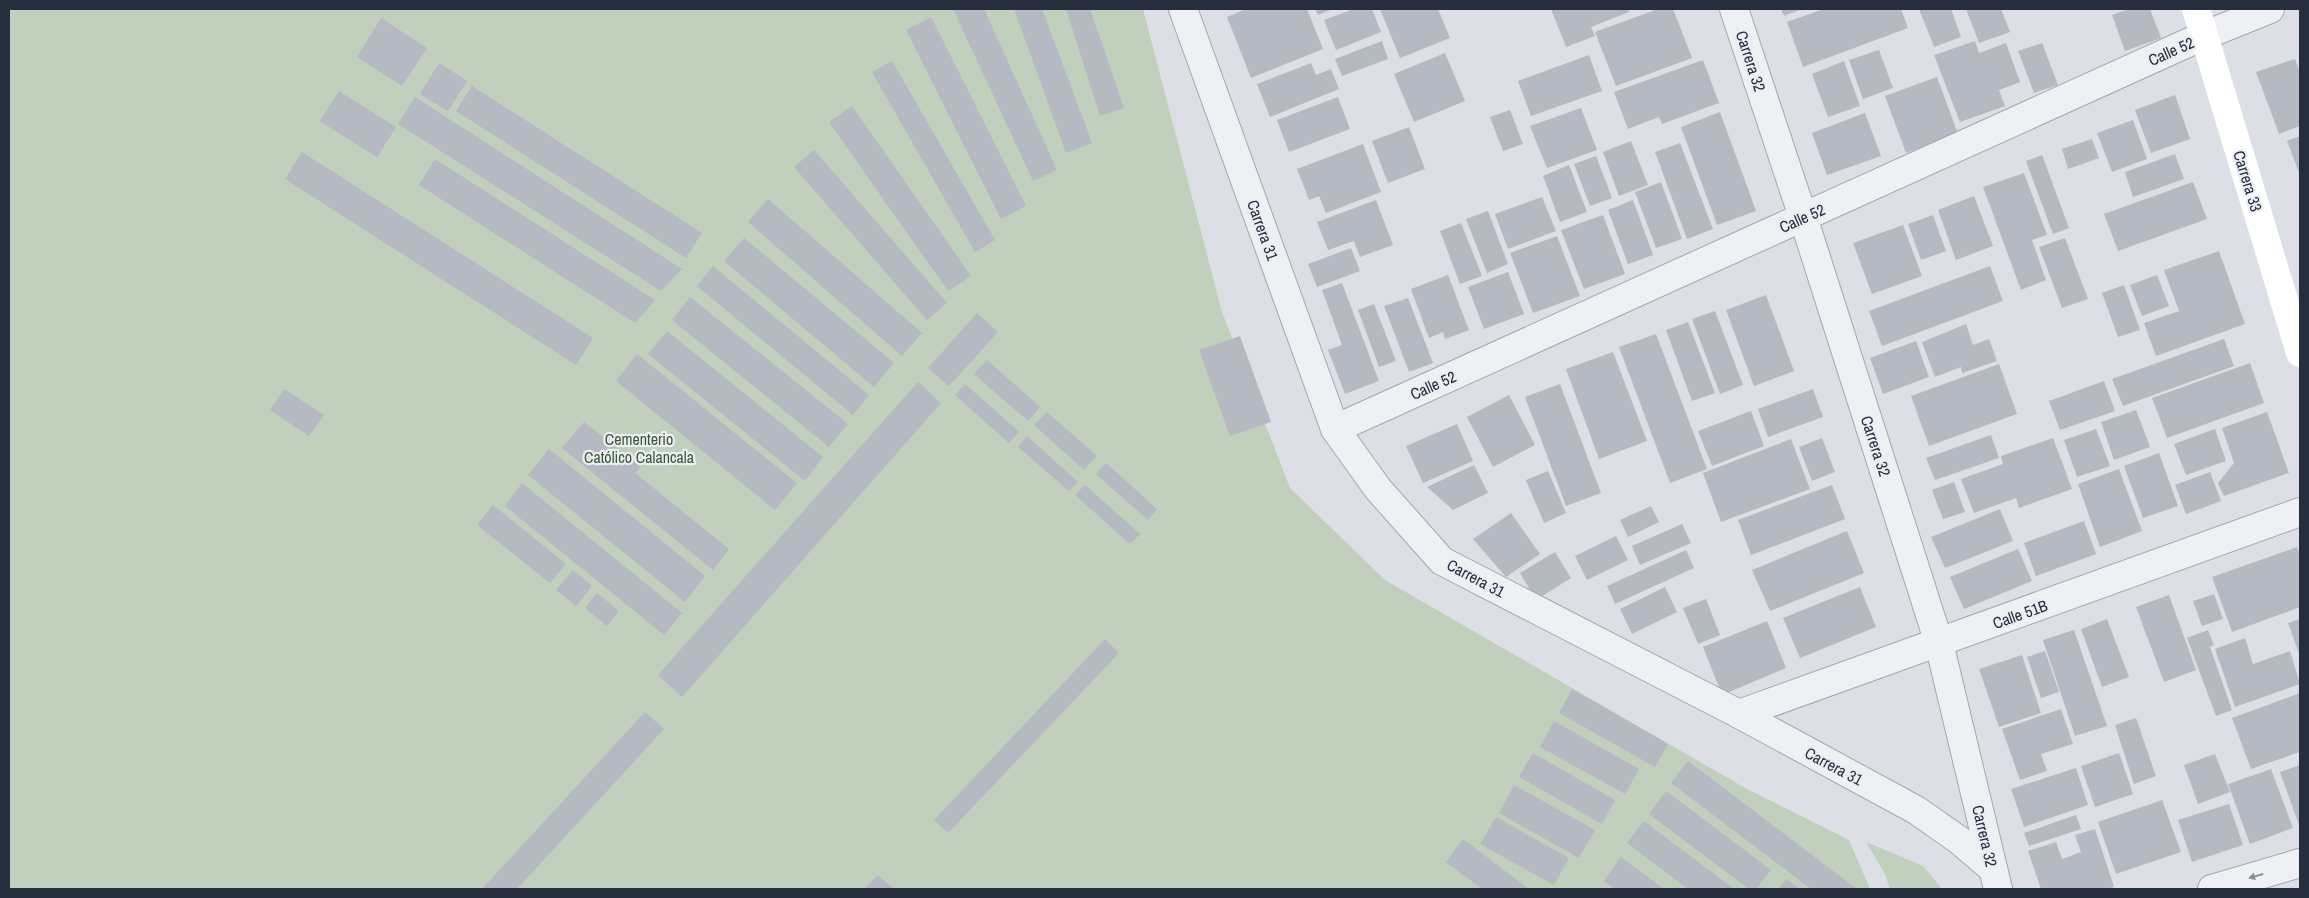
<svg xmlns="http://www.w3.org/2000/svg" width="2309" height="898" viewBox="0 0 2309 898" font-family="'Archivo Narrow',sans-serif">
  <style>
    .green { fill: #c1cfbd }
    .building { fill: #b4b9c2 }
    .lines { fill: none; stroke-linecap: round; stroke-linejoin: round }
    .street-casing { stroke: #a2a7b0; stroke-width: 30 }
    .street { stroke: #eff0f4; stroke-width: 28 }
    .secondary { stroke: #fff; stroke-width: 28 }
    .oneway { fill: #8a8e98 }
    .labels { text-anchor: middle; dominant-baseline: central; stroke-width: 4.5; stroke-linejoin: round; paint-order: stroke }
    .street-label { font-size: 16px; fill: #262d3c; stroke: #ebeef4 }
    .park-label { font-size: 16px; fill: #395734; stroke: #ebeef4 }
  </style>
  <rect width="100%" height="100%" fill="#dce0e6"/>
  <g class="green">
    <path d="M9,9H1143L1222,312L1290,488L1385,580L1747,789L1849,840L1870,889H9Z"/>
    <path d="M1866,842L1923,866L1942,889H1890L1885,874Z"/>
  </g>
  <g class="building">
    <path d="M953,9H984L1057,170L1033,181Z"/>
    <path d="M1014,9H1042L1092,143L1066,153Z"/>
    <path d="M1066,9H1090L1124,108L1100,116Z"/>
    <path d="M1246,9H1307L1323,49L1251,78L1227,17Z"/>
    <path d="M1315,9H1333L1318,15Z"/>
    <path d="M1354,9H1372L1381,32L1336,50L1324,20Z"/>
    <path d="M1380,9H1438L1450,38L1400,58Z"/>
    <path d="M1551,9H1628L1629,12L1591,27L1595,36L1566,47Z"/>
    <path d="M1658,9H1673L1692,58L1616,86L1595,32Z"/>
    <path d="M1781,9H1802L1784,16Z"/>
    <path d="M1824,9H1901L1908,28L1803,67L1787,22Z"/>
    <path d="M1919,9H1951L1961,37L1934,47Z"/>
    <path d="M1966,9H2001L2010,32L1979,43Z"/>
    <path d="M2129,9H2150L2161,38L2125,51L2112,15Z"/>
    <path d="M931,17L1026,206L1001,219L906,30Z"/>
    <path d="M381,18L427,48L402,86L357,57Z"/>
    <path d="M1382,41L1388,59L1342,76L1335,59Z"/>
    <path d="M1975,41L1979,53L2006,43L2020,82L1999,90L2005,106L1960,122L1934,55Z"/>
    <path d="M2042,43L2058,85L2034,93L2018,51Z"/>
    <path d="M1879,50L1893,88L1863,99L1849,60Z"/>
    <path d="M1445,53L1465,101L1414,122L1394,74Z"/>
    <path d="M1589,55L1602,91L1531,116L1518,81Z"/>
    <path d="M2295,59L2300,73V126L2279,134L2256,72Z"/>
    <path d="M1703,60L1719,103L1662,124L1659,117L1628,129L1614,92Z"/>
    <path d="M892,61L995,240L975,252L872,72Z"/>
    <path d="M1844,61L1860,106L1828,117L1812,74Z"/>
    <path d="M439,63L467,81L448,111L420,94Z"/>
    <path d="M1311,63L1316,75L1331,69L1339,89L1270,117L1257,84Z"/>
    <path d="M1937,77L1958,134L1906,153L1885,96Z"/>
    <path d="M472,86L702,233L686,258L456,111Z"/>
    <path d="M339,91L396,127L377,157L320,121Z"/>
    <path d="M2175,95L2190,139L2151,153L2135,110Z"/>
    <path d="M415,97L682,269L661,291L398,124Z"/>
    <path d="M1338,97L1350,129L1289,152L1277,120Z"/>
    <path d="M852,106L971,276L948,291L829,122Z"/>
    <path d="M1581,108L1597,150L1547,168L1530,126Z"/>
    <path d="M1510,110L1523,144L1503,151L1490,117Z"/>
    <path d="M1720,112L1756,211L1717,225L1681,127Z"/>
    <path d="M1865,113L1881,156L1827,175L1812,133Z"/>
    <path d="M2133,120L2147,159L2112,172L2097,133Z"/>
    <path d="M1409,127L1425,169L1388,183L1372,141Z"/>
    <path d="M2300,136V175L2287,141Z"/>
    <path d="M2092,139L2099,158L2068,169L2062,149Z"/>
    <path d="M1631,141L1648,185L1619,196L1603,152Z"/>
    <path d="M1680,143L1713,229L1687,239L1655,152Z"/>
    <path d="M1363,144L1381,192L1326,213L1319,196L1309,200L1297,169Z"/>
    <path d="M814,150L947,303L927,320L794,167Z"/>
    <path d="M302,152L593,338L576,365L285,179Z"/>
    <path d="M2175,154L2184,179L2133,197L2125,172Z"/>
    <path d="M2042,155L2069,228L2053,234L2026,161Z"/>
    <path d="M1596,156L1612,198L1590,206L1574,164Z"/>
    <path d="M435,159L655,300L635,323L419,185Z"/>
    <path d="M1569,165L1587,212L1560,222L1543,176Z"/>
    <path d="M2024,173L2047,235L2032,240L2046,280L2021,290L1983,187Z"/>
    <path d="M1661,182L1682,239L1656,248L1635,192Z"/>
    <path d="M2193,182L2207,219L2118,251L2104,214Z"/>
    <path d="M1974,196L1993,246L1956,260L1938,210Z"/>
    <path d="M1542,197L1556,231L1508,249L1495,214Z"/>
    <path d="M768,199L922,333L902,356L748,222Z"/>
    <path d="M1376,200L1393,245L1360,257L1354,241L1328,250L1317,222Z"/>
    <path d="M1633,200L1653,255L1628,264L1608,210Z"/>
    <path d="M1488,211L1508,264L1487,273L1466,219Z"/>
    <path d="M1603,215L1625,274L1584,289L1561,230Z"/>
    <path d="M1933,215L1946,251L1921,260L1908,224Z"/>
    <path d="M1461,223L1482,276L1460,284L1440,231Z"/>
    <path d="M1903,225L1922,276L1872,294L1853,243Z"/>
    <path d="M1557,236L1580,296L1533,313L1510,253Z"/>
    <path d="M744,238L894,363L874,387L724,261Z"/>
    <path d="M2065,238L2088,299L2062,308L2039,247Z"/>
    <path d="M1351,248L1360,271L1317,287L1308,264Z"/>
    <path d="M2219,251L2245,324L2156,356L2144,323L2179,311L2164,270Z"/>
    <path d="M713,266L869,395L853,415L697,286Z"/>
    <path d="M1990,266L2003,301L1882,346L1869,311Z"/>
    <path d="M1508,272L1524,314L1484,329L1468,287Z"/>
    <path d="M1448,275L1469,330L1445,339L1443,332L1429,338L1411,289Z"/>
    <path d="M2157,275L2169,306L2142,316L2130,285Z"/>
    <path d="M1342,283L1379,381L1345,394L1328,350L1342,345L1322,290Z"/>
    <path d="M2124,285L2140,330L2118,337L2102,293Z"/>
    <path d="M1766,295L1794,371L1754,386L1726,310Z"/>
    <path d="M690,297L848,424L829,447L672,320Z"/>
    <path d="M1408,298L1433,363L1409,372L1384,306Z"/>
    <path d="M1374,304L1396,361L1379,367L1358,310Z"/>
    <path d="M1715,311L1743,385L1720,394L1692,319Z"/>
    <path d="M977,313L998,332L949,386L928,368Z"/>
    <path d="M1688,322L1715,393L1692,401L1666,330Z"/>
    <path d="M1966,324L1973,345L1989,339L1997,361L1962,373L1961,367L1935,377L1922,342Z"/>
    <path d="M667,331L823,457L805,481L648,354Z"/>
    <path d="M1656,334L1707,469L1670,483L1619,347Z"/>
    <path d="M1240,336L1271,422L1230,436L1199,350Z"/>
    <path d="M2224,339L2234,366L2123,406L2112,379Z"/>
    <path d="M1916,341L1929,377L1883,394L1870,358Z"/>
    <path d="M1613,352L1647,441L1599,459L1566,369Z"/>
    <path d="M637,354L797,483L775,510L616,381Z"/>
    <path d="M987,360L1040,407L1028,421L974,374Z"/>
    <path d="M2250,363L2264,403L2167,438L2152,398Z"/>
    <path d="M1999,364L2017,414L1929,446L1911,396Z"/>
    <path d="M2104,381L2115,411L2060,430L2049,401Z"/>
    <path d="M918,382L941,403L682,697L658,675Z"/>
    <path d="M965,384L1019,432L1009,443L955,395Z"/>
    <path d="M1560,384L1601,493L1566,506L1525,397Z"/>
    <path d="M284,389L324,415L309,436L270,410Z"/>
    <path d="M1813,389L1823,417L1768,437L1758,409Z"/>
    <path d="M1509,395L1535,445L1493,467L1467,417Z"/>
    <path d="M2136,410L2150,447L2114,460L2101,422Z"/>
    <path d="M1751,411L1764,446L1712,466L1698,431Z"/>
    <path d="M1047,412L1097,456L1084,470L1034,425Z"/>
    <path d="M2267,412L2289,473L2224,496L2218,483L2234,463L2222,428Z"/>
    <path d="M584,422L640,467L635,473L729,549L713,570L562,448Z"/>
    <path d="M1457,424L1473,461L1423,483L1406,446Z"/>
    <path d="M2096,429L2110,466L2077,477L2064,440Z"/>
    <path d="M2215,429L2226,461L2186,475L2174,444Z"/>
    <path d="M1991,435L1999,458L1935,480L1926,458Z"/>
    <path d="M1027,436L1078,482L1069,491L1018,447Z"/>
    <path d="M1822,438L1835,472L1812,481L1799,447Z"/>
    <path d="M2053,438L2072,489L2019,508L2016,498L1974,513L1961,479L2003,464L2001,456Z"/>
    <path d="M1791,439L1810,489L1721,522L1703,473Z"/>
    <path d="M549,449L705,576L685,602L528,475Z"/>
    <path d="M2159,453L2178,506L2143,518L2124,466Z"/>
    <path d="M1106,463L1157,509L1148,520L1096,474Z"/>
    <path d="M1474,465L1488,493L1453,510L1427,487Z"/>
    <path d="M2119,469L2142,531L2100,547L2078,484Z"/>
    <path d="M1548,471L1566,513L1544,523L1526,480Z"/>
    <path d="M2210,472L2221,501L2186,514L2175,485Z"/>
    <path d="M1954,482L1965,512L1943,519L1932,490Z"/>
    <path d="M522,483L682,613L664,635L505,506Z"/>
    <path d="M1085,485L1140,534L1130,544L1075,495Z"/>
    <path d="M1832,485L1845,519L1751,555L1738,520Z"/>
    <path d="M493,505L566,564L550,583L477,525Z"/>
    <path d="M1651,506L1659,522L1628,537L1620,520Z"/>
    <path d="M2000,509L2013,541L1945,568L1931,537Z"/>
    <path d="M1511,513L1540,554L1506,577L1473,539Z"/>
    <path d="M2084,521L2096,554L2036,576L2024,543Z"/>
    <path d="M1682,524L1691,543L1640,565L1632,546Z"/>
    <path d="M1847,531L1864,573L1770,611L1752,570Z"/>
    <path d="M1616,536L1628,560L1587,580L1575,556Z"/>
    <path d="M2297,547L2300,556V607L2232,632L2212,577Z"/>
    <path d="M2018,549L2032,581L1964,609L1950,577Z"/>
    <path d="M1686,550L1694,568L1615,604L1607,586Z"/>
    <path d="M1555,552L1571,578L1536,600L1520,573Z"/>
    <path d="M573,570L592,586L576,606L556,590Z"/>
    <path d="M1665,587L1677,612L1632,634L1620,609Z"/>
    <path d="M1860,587L1876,627L1800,658L1783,618Z"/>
    <path d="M597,593L619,611L607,626L585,608Z"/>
    <path d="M2214,594L2223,619L2202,626L2193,601Z"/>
    <path d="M2169,595L2196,670L2164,682L2136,607Z"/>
    <path d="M1706,599L1720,635L1698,644L1683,608Z"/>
    <path d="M2107,619L2129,677L2102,687L2081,629Z"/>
    <path d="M2300,619V656L2288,623Z"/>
    <path d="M1767,621L1786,668L1722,695L1703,647Z"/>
    <path d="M2074,630L2107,726L2075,736L2043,640Z"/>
    <path d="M2208,630L2214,645L2210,647L2232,710L2216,716L2187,638Z"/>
    <path d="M2245,638L2253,664L2290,651L2300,684L2235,707L2215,649Z"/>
    <path d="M1105,639L1119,653L948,833L934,820Z"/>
    <path d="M2045,651L2059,692L2041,698L2027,657Z"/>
    <path d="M2022,655L2041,713L1999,727L1979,669Z"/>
    <path d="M1572,689L1668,744L1655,767L1559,713Z"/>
    <path d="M2300,693V752L2251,769L2232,718Z"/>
    <path d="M2061,709L2073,744L2041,754L2047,771L2020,780L2002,729Z"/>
    <path d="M645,712L664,729L517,889H482Z"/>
    <path d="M2136,718L2156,776L2134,784L2115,725Z"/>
    <path d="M1554,721L1639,769L1625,794L1540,747Z"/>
    <path d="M1533,753L1615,800L1602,824L1519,777Z"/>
    <path d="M2119,753L2133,794L2095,807L2081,766Z"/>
    <path d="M2215,754L2230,792L2198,804L2184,765Z"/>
    <path d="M1688,761L1857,889H1811L1671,783Z"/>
    <path d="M2300,765V828L2280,772Z"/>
    <path d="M2076,768L2088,805L2024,827L2011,789Z"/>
    <path d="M2271,769L2293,828L2250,844L2228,784Z"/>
    <path d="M1514,785L1595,830L1579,858L1499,813Z"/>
    <path d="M1666,791L1771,870L1756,889H1749L1649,814Z"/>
    <path d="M2162,800L2181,852L2116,874L2098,822Z"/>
    <path d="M2229,804L2243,845L2192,862L2178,820Z"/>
    <path d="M2076,815L2081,829L2029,846L2024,833Z"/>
    <path d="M1496,817L1569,858L1554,885L1480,844Z"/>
    <path d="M1644,821L1734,889H1688L1627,843Z"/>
    <path d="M2095,829L2114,887L2107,889H2041L2028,851L2056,842L2062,859L2081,852L2075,835Z"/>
    <path d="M1463,839L1529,889H1482L1446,862Z"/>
    <path d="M1621,857L1664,889H1614L1604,881Z"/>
    <path d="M878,875L894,889H864Z"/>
    <path d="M1786,879L1800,889H1778Z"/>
  </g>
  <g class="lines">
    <defs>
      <g id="street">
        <path d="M1183,9L1335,429L1378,489L1442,561L1739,714L1916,810L1959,840L1993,869"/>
        <path d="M1734,9L1803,217L1939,643L1998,889"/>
        <path d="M1335,429L2203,36L2270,9"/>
        <path d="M1739,714L2300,512"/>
        <path d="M2212,889L2300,863"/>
      </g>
    </defs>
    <use href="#street" class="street-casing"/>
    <use href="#street" class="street"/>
    <path class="secondary" d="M2196,9L2300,353"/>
  </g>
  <defs><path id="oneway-solid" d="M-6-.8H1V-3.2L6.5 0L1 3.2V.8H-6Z" transform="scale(1.25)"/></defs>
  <use class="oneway" href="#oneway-solid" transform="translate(2256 876) rotate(164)"/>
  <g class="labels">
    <g class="street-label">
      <text transform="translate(2171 51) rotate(-24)">Calle 52</text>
      <text transform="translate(1751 61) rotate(72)">Carrera 32</text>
      <text transform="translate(2248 181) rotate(73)">Carrera 33</text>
      <text transform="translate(1802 218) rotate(-24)">Calle 52</text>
      <text transform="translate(1263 230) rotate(70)">Carrera 31</text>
      <text transform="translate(1433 385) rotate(-24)">Calle 52</text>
      <text transform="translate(1876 446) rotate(72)">Carrera 32</text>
      <text transform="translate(1476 578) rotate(28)">Carrera 31</text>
      <text transform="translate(2020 614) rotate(-20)">Calle 51B</text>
      <text transform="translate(1834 766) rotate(28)">Carrera 31</text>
      <text transform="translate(1985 836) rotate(77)">Carrera 32</text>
    </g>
    <g class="park-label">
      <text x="639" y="439">Cementerio<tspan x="639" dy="18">Católico Calancala</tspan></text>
    </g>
  </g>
  <rect width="2309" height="898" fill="none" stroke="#262d3c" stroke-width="20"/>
</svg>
